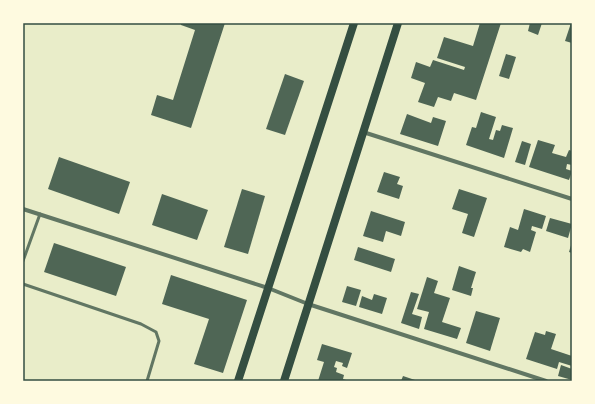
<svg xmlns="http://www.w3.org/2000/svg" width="595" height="404" viewBox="0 0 595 404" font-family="Lato,sans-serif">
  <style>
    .building { fill: #4f6655 }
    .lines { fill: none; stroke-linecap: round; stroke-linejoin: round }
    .service { stroke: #617663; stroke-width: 3 }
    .minor { stroke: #617663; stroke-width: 4 }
    .secondary { stroke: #344e41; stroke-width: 8 }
    .neatline { fill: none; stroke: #344e41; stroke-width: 1.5 }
  </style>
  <rect width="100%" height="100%" fill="#e9edc9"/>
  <g class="building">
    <path d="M181,23H225L191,128L151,115L157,95L173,100L195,30L181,25Z"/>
    <path d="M480,23H501L476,100L454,93L451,101L438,97L434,107L418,102L425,83L411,78L416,62L430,67L433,60L464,70L465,67L437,58L444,37L473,46Z"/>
    <path d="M530,23H542L538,35L528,31Z"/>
    <path d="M571,23H572V43L565,41Z"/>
    <path d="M506,54L516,57L509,79L499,76Z"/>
    <path d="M285,74L304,81L285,135L266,129Z"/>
    <path d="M481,112L496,117L489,139L493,140L496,130L500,131L502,125L513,128L504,158L466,145L472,127L476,128Z"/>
    <path d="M407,114L431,123L433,117L446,121L438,146L400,134Z"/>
    <path d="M538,140L555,145L552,153L566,157L569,150L572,151V165L567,164L566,169L572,171L569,180L529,167Z"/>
    <path d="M522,141L531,144L525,165L515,162Z"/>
    <path d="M59,157L130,182L119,214L48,189Z"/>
    <path d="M384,172L400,177L397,184L403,186L399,199L377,192Z"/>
    <path d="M242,189L265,196L248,254L224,247Z"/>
    <path d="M459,189L487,198L474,237L462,233L468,214L452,209Z"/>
    <path d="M162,194L208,210L197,240L152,225Z"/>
    <path d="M524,209L546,216L542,229L532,226L531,230L536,232L530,252L523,249L521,252L504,247L510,227L518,230Z"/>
    <path d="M371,211L405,222L401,236L386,231L383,242L363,236Z"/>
    <path d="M550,218L572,224L568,238L546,231Z"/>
    <path d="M572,242V253L569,252Z"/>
    <path d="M54,243L126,267L116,296L44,272Z"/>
    <path d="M358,247L395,259L391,272L354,260Z"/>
    <path d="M459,266L476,272L471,288H473L471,296L452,290Z"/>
    <path d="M171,275L247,300L223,373L194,364L209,319L162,304Z"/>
    <path d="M427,277L438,281L434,293L450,298L442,322L461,328L457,339L424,329L429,312L417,309Z"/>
    <path d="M347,286L361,290L356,306L342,302Z"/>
    <path d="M411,292L419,294L412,314L422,317L419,329L401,323Z"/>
    <path d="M374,294L387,298L382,314L359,307L362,296L372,300Z"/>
    <path d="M476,311L500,318L490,351L466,343Z"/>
    <path d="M546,331L556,334L551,349L572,356V366L559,362L557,369L526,359L535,332L545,335Z"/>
    <path d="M322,344L352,353L347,368L342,366L343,363L336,361L334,367L337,368L336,372L344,375L343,379L349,381H318L324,362L317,360Z"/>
    <path d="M561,365L572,369V380L558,376Z"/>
    <path d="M403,376L418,381H401Z"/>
  </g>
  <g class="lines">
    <g class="service">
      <path d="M23,261L40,214"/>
      <path d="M23,284L141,324L156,332L159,341L147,381"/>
    </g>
    <g class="minor">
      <path d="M363,132L572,199"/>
      <path d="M23,209L268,288L308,304L546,381"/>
    </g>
    <g class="secondary">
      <path d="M238,381L354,23"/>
      <path d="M284,381L398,23"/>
    </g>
  </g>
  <rect width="595" height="404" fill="none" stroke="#fefae0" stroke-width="48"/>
  <rect x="24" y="24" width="547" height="356" class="neatline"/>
</svg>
